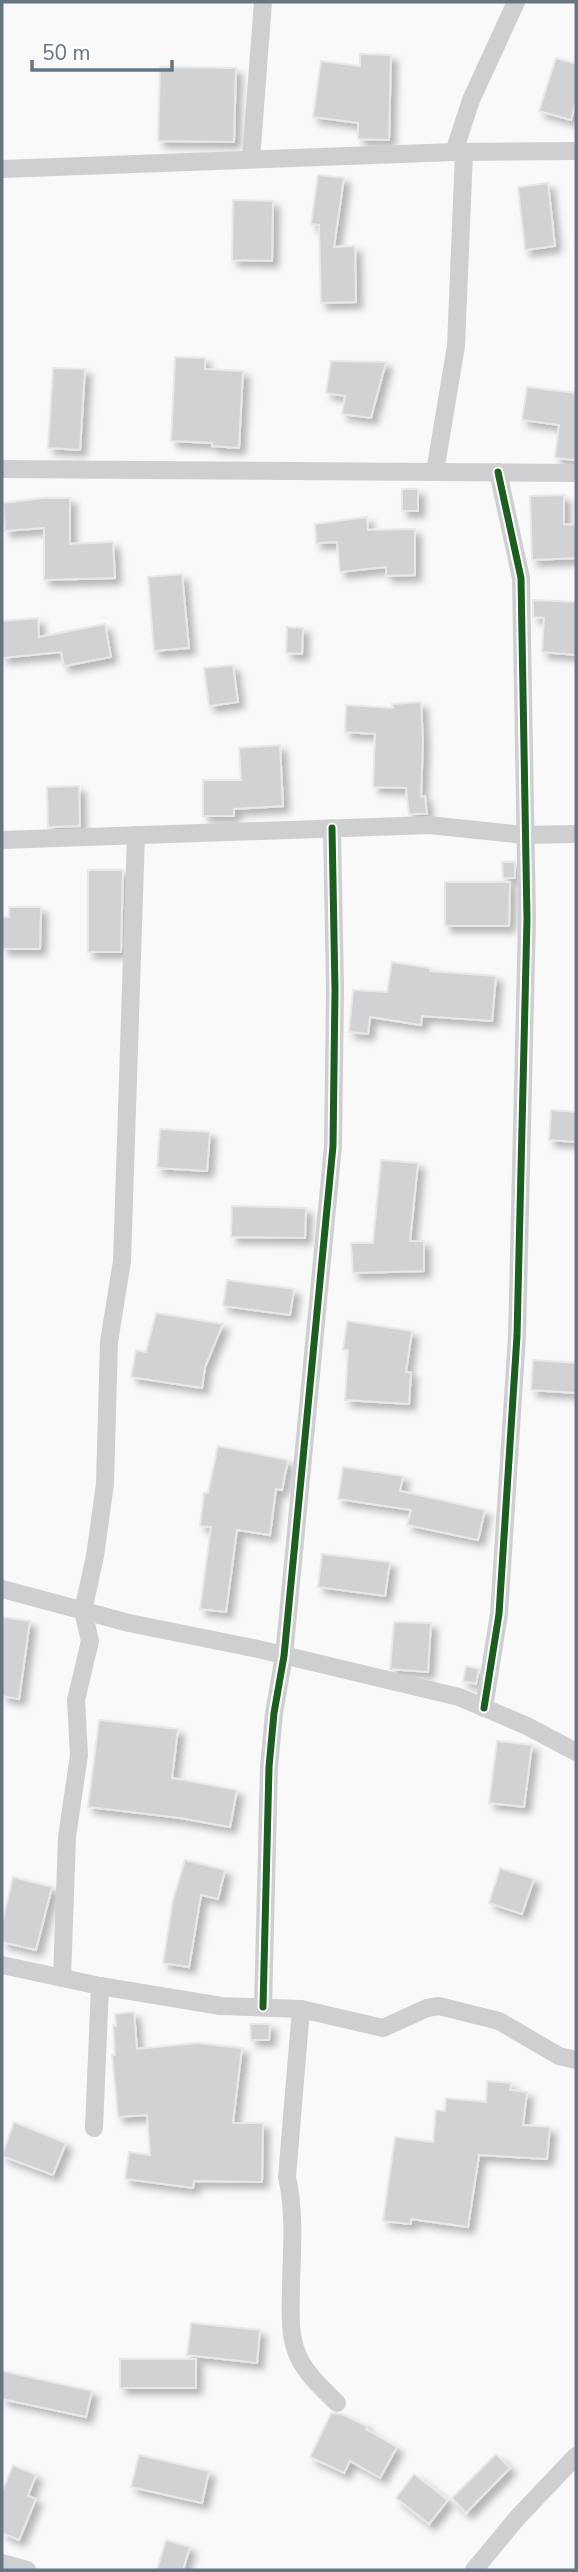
<svg xmlns="http://www.w3.org/2000/svg" width="578" height="2572" viewBox="0 0 578 2572" font-family="'Nunito Sans',sans-serif">
  <style>
    .building { fill: #d0d2d3; stroke: #e8e8e8; stroke-width: 2; filter: url(#shadow) }
    .lines { fill: none; stroke-linecap: round; stroke-linejoin: round }
    .minor { stroke: #cecfd0; stroke-width: 18 }
    .cycleway-casing { stroke: #fff; stroke-width: 11 }
    .cycleway { stroke: #1b5e20; stroke-width: 7 }
  </style>
  <defs>
    <filter id="shadow"><feDropShadow dx="6" dy="6" stdDeviation="3.5" flood-color="#0004"/></filter>
  </defs>
  <rect width="100%" height="100%" fill="#f9f9f9"/>
  <g class="building">
    <path d="M360,54L391,55L389,140L358,139V123L313,117L321,61L360,66Z"/>
    <path d="M556,58L576,64V102L571,120L539,111Z"/>
    <path d="M160,67L236,68L234,142L158,141Z"/>
    <path d="M318,175L344,178L334,247L355,246L356,302L321,303L319,225L311,224Z"/>
    <path d="M548,183L555,246L525,250L518,187Z"/>
    <path d="M233,200L273,201L272,261L232,260Z"/>
    <path d="M175,357L205,358V369L243,371L239,448L212,446V443L171,441Z"/>
    <path d="M331,361L386,362L371,418L342,414L345,396L326,393Z"/>
    <path d="M53,368L85,369L80,450L48,448Z"/>
    <path d="M527,387L576,393V460L555,458L559,425L522,420Z"/>
    <rect x="402" y="489" width="16" height="22"/>
    <path d="M564,495V524L576,525V558L532,560L530,496Z"/>
    <path d="M44,498H70V544L113,542L115,578L44,580V528L5,531L3,503Z"/>
    <path d="M367,517L368,530L415,529V575L386,576V567L340,572L337,542L316,543L315,524Z"/>
    <path d="M182,574L189,648L154,651L148,577Z"/>
    <path d="M533,600L576,602V655L542,652L544,618L533,617Z"/>
    <path d="M38,618L39,637L105,624L111,657L64,666L61,652L2,658V621Z"/>
    <path d="M287,627L303,628L302,654L286,653Z"/>
    <path d="M233,665L238,702L209,706L204,668Z"/>
    <path d="M421,702L423,742L421,797L425,796L427,814H409L406,788L373,787L375,734L345,732L346,705L393,708L392,704Z"/>
    <path d="M280,745L283,806L234,809V816H203V780H241L239,748Z"/>
    <path d="M79,786L80,826L48,827L47,787Z"/>
    <path d="M502,862H515V878H503Z"/>
    <path d="M88,870H123L121,952H88Z"/>
    <path d="M445,882H510L509,926H445Z"/>
    <path d="M9,907H41L40,949H2V917H9Z"/>
    <path d="M392,962L430,968V971L496,976L492,1021L422,1016L421,1025L370,1017L368,1034L349,1032L353,990L387,992Z"/>
    <path d="M551,1110L576,1112V1142L549,1140Z"/>
    <path d="M160,1129L210,1132L207,1171L157,1168Z"/>
    <path d="M381,1160L418,1163L410,1241H424V1271L353,1273L351,1243H373Z"/>
    <path d="M232,1206L306,1208L305,1238L231,1237Z"/>
    <path d="M227,1280L294,1289L290,1315L223,1306Z"/>
    <path d="M156,1313L223,1324L205,1367L202,1388L131,1377L136,1350L146,1352Z"/>
    <path d="M347,1321L412,1331L406,1372H411L409,1404L345,1400L348,1350H343Z"/>
    <path d="M533,1360L576,1363V1393L531,1390Z"/>
    <path d="M218,1446L288,1460L282,1490L276,1489L270,1535L237,1530L226,1612L200,1609L211,1527L200,1526L204,1493H208Z"/>
    <path d="M343,1467L403,1476L400,1491L485,1510L478,1540L407,1525L411,1510L338,1499Z"/>
    <path d="M322,1554L390,1562L385,1596L318,1587Z"/>
    <path d="M2,1617L30,1621L19,1699L2,1696Z"/>
    <path d="M394,1622L431,1623L428,1672L390,1669Z"/>
    <path d="M466,1666L479,1669L476,1684L463,1681Z"/>
    <path d="M99,1720L178,1729L172,1778L237,1790L230,1827L180,1818L88,1807Z"/>
    <path d="M497,1741L532,1745L524,1807L489,1803Z"/>
    <path d="M185,1860L225,1870L218,1899L201,1895L189,1967L163,1963L173,1900Z"/>
    <path d="M500,1868L534,1879L522,1914L489,1903Z"/>
    <path d="M13,1877L52,1887L36,1950L2,1942V1923Z"/>
    <path d="M134,2012L137,2049L197,2043L242,2048L233,2123H263L262,2182L194,2181L193,2188L125,2179L129,2152L150,2155L147,2115L118,2117L112,2055H115L113,2025L116,2026L115,2014Z"/>
    <path d="M250,2024H270L269,2040H251Z"/>
    <path d="M487,2081L511,2083L510,2090L527,2092L523,2125L550,2127L547,2159L479,2155L468,2227L411,2219V2224L383,2221L395,2137L433,2142L436,2110L445,2111L446,2098L486,2102Z"/>
    <path d="M14,2122L66,2143L53,2175L2,2156Z"/>
    <path d="M191,2323L260,2330L257,2363L187,2355Z"/>
    <rect x="120" y="2359" width="76" height="29"/>
    <path d="M2,2371L92,2391L86,2417L2,2399Z"/>
    <path d="M331,2413L341,2414L367,2426L366,2429L397,2447L380,2478L350,2461L344,2473L310,2457Z"/>
    <path d="M496,2454L510,2468L466,2513L452,2498Z"/>
    <path d="M139,2455L209,2471L202,2503L131,2487Z"/>
    <path d="M13,2465L36,2475L28,2496L36,2499L19,2540L2,2533V2492Z"/>
    <path d="M414,2474L448,2500L429,2524L396,2498Z"/>
    <path d="M166,2540L190,2547L183,2570H157Z"/>
  </g>
  <g class="lines">
    <g class="minor">
      <path d="M454,152L471,100L516,2"/>
      <path d="M251,159L263,2"/>
      <path d="M2,169L454,152L576,151"/>
      <path d="M2,469L576,473"/>
      <path d="M435,472L456,346L464,153"/>
      <path d="M2,840L429,825L524,835L576,834"/>
      <path d="M2,1589L129,1623L258,1649L459,1697L527,1726L576,1752"/>
      <path d="M484,1708L499,1614L517,1336L527,919L521,578L498,472"/>
      <path d="M2,1965L100,1986L221,2006L301,2009L383,2028L427,2008L439,2006L499,2021L559,2056L576,2060"/>
      <path d="M62,1978L67,1837L79,1755L76,1700L90,1641L83,1611L95,1556L105,1484L109,1342L122,1261L136,835"/>
      <path d="M263,2007L269,1767L274,1713L284,1656L333,1146L335,990L332,828"/>
      <path d="M301,2009L287,2177C295,2212 292,2249 291,2284C291,2308 288,2336 299,2358C308,2376 323,2389 337,2403"/>
      <path d="M94,2128L100,1986"/>
      <path d="M2,2563L27,2570"/>
      <path d="M474,2570L518,2517L576,2456"/>
    </g>
    <defs>
      <g id="cycleway">
        <path d="M484,1708L499,1614L517,1336L527,919L521,578L498,472"/>
        <path d="M263,2007L269,1767L274,1713L284,1656L333,1146L335,990L332,828"/>
      </g>
    </defs>
    <use href="#cycleway" class="cycleway-casing"/>
    <use href="#cycleway" class="cycleway"/>
  </g>
  <rect width="578" height="2572" fill="none" stroke="#657683" stroke-width="7"/>
  <path d="M32 60v10h140v-10" fill="none" stroke="#657683" stroke-width="3.5"/>
  <text x="42" y="60" font-size="21" fill="#657683" stroke="#ffffff" stroke-width="5" paint-order="stroke">50 m</text>
</svg>
